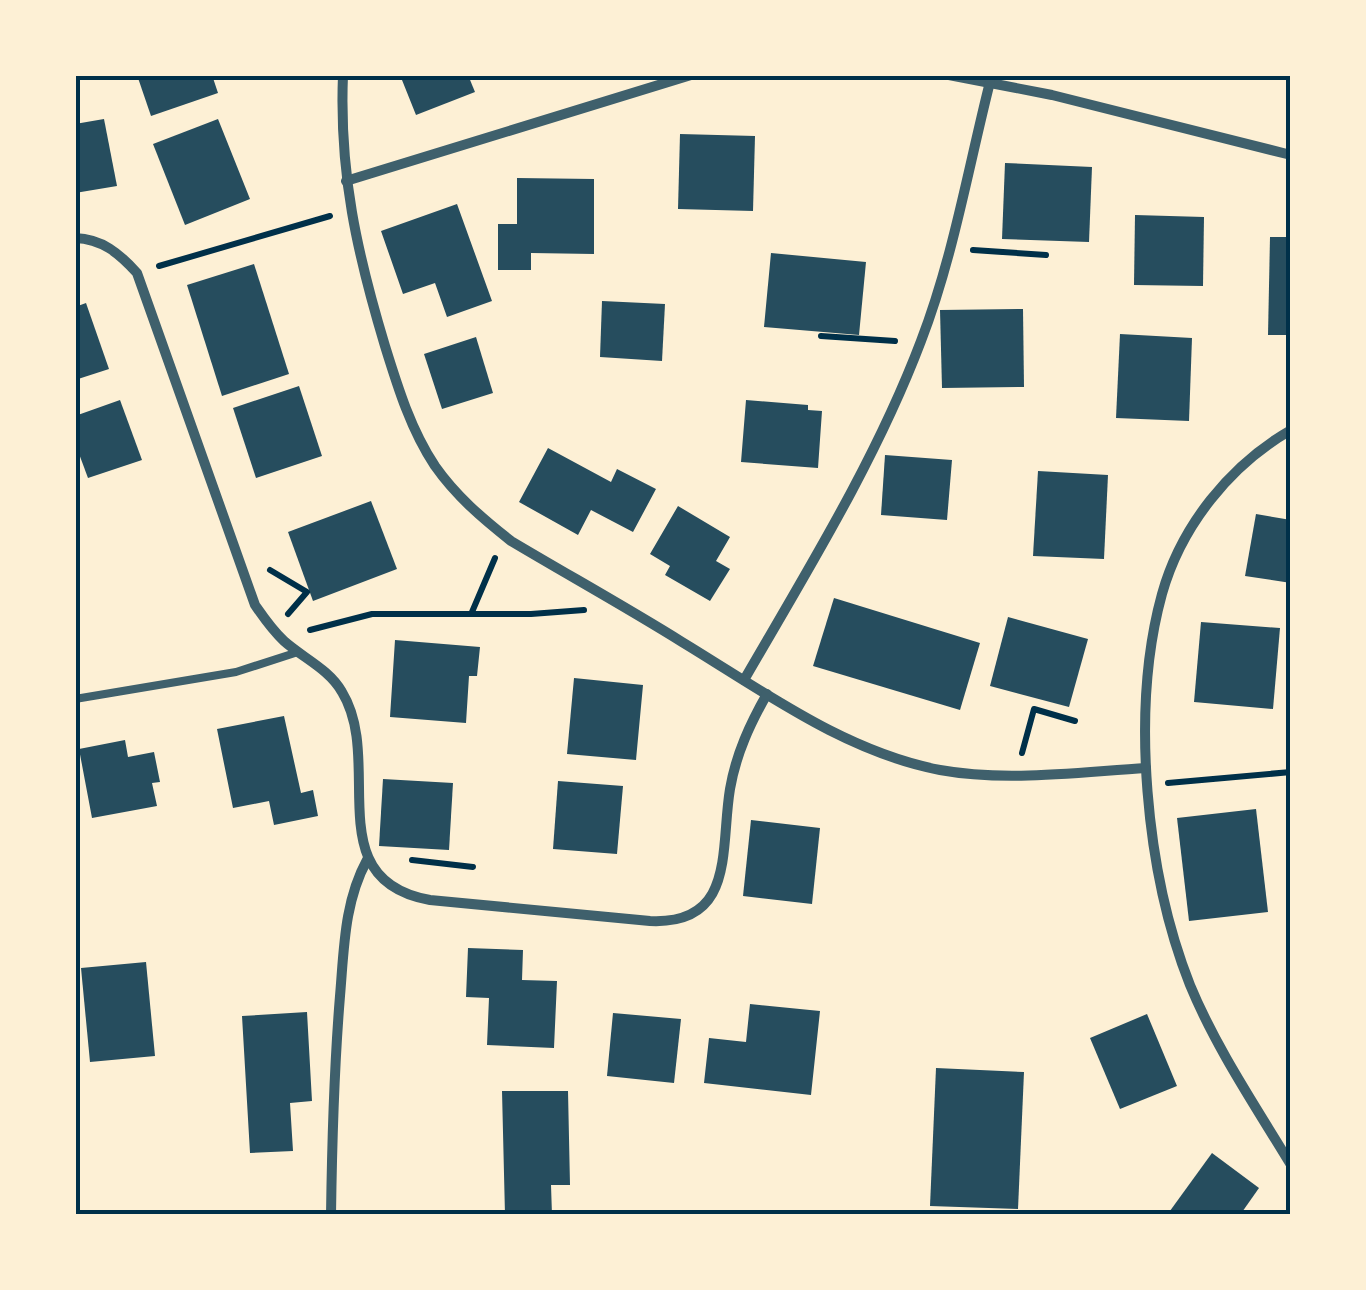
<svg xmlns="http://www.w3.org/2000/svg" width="1366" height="1290" viewBox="0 0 1366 1290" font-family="'Golos Text',sans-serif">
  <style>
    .building { fill: #264d5e }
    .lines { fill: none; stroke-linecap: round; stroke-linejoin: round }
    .path { stroke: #003049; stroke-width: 6 }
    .service { stroke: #3f606c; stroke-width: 8 }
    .minor { stroke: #3f606c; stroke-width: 10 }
    .neatline { fill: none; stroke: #003049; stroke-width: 4 }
  </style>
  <rect width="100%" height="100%" fill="#fdf0d5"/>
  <g class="building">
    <path d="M137,75H212L218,93L151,116Z"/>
    <path d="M400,75H468L475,92L416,115Z"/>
    <path d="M104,119L117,186L75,193V124Z"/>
    <path d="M218,119L250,199L185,225L153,144Z"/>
    <path d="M680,134L755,136L753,211L678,209Z"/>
    <path d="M1005,163L1092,167L1089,242L1002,239Z"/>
    <path d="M517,178L594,179V254L531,253V270H498V224H517Z"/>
    <path d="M457,204L492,301L447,317L435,283L403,294L381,231Z"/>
    <path d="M1135,215L1204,217L1203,286L1134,285Z"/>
    <path d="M1270,237H1291V335H1268Z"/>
    <path d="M771,253L866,262L859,335L764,327Z"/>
    <path d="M254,264L289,374L222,396L187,285Z"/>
    <path d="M602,301L665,304L662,361L600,357Z"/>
    <path d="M86,303L109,369L75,380V307Z"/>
    <path d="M1023,309L1024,387L942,388L940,310Z"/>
    <path d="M1120,334L1192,338L1189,421L1116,418Z"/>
    <path d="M476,337L493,393L442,409L424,354Z"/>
    <path d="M299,386L322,456L256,478L233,408Z"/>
    <path d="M120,400L142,460L88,478L75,443V416Z"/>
    <path d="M746,400L808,405V410L822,411L818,468L741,462Z"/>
    <path d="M548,448L611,482L617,469L656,489L633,532L591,510L578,535L519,502Z"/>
    <path d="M885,455L952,460L947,520L881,515Z"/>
    <path d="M1038,471L1108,475L1104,559L1033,556Z"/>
    <path d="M371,501L397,569L313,601L288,532Z"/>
    <path d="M678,506L730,537L716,561L730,569L710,601L665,575L670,566L650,554Z"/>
    <path d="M1256,514L1291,520V583L1245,576Z"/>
    <path d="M834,598L980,643L960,710L813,666Z"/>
    <path d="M1008,617L1088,639L1069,707L990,686Z"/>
    <path d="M1201,622L1280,628L1273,709L1194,702Z"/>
    <path d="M395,640L480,647L477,676H469L466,723L390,717Z"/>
    <path d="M574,678L643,685L636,760L567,754Z"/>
    <path d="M284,716L301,793L313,790L318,816L274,825L269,801L233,808L217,729Z"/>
    <path d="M125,740L128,757L154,752L160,782L152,783L157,806L92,818L79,749Z"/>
    <path d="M383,779L453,783L449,850L379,846Z"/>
    <path d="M558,781L623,786L617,854L553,849Z"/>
    <path d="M1256,809L1268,912L1189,921L1177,818Z"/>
    <path d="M751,820L820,828L812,904L743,896Z"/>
    <path d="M468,948L523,950L522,980L557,981L554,1048L487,1045L489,998L466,997Z"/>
    <path d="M146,962L155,1056L90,1062L81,968Z"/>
    <path d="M750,1004L820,1011L811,1095L704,1083L709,1038L746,1042Z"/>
    <path d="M307,1012L312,1101L290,1103L293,1151L250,1153L242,1016Z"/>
    <path d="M613,1013L681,1019L674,1083L607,1076Z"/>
    <path d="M1147,1014L1177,1086L1120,1109L1090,1038Z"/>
    <path d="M936,1068L1024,1072L1018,1209L930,1206Z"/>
    <path d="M502,1091H568L570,1185H551L552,1215H505Z"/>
    <path d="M1212,1153L1259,1188L1240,1215H1167Z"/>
  </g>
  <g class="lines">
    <g class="path">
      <path d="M973,250L1046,255"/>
      <path d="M159,266L330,216"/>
      <path d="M821,336L895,341"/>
      <path d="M270,570L307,592L288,614"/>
      <path d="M472,612L495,558"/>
      <path d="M310,630L372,614H531L584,610"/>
      <path d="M1022,753L1034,709L1075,721"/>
      <path d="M1168,783L1291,772"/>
      <path d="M412,860L473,867"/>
    </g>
    <path class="service" d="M75,699L236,672L298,652"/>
    <g class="minor">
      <path d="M343,75C339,173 357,253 385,346C398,388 411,430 435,466C456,496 483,519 511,541C568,575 626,607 682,642C763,691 845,752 940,770C1006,782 1079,772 1146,768"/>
      <path d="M949,75L1052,95L1291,155"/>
      <path d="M346,181L691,75"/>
      <path d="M75,238C102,239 119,253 137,273L255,605C264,618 272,630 284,641C303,658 329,669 342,692C385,762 317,880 430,900L650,921C736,925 720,849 730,789C736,754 750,724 767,694"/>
      <path d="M1291,430C1230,465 1181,526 1162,594C1130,710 1146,874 1190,985C1216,1048 1256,1107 1291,1165"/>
      <path d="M744,680C807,571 876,460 921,341C953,258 968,169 990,82"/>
      <path d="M331,1215C332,1142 334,1069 340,996C344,950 344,902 367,860"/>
    </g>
  </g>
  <rect width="1366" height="1290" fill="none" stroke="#fdf0d5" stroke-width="155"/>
  <rect x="78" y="78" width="1210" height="1134" class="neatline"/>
</svg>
